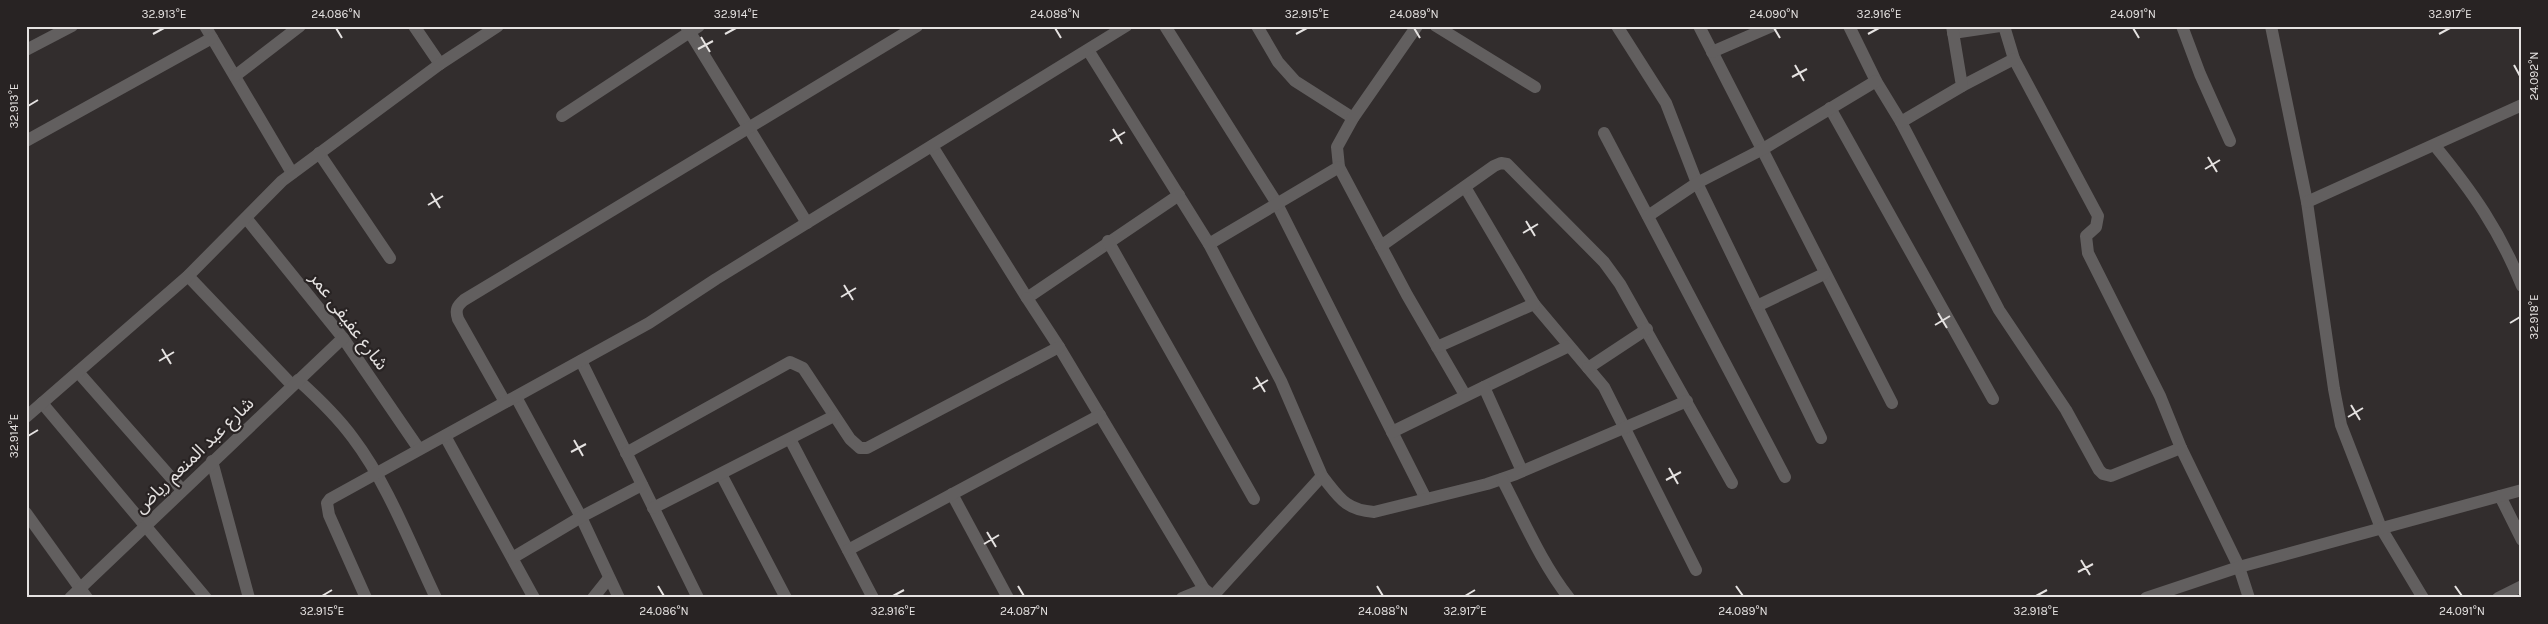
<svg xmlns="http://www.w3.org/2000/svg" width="2548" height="624" viewBox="0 0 2548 624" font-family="Karla,'Noto Sans Arabic',sans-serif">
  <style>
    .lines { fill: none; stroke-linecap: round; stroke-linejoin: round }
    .street { stroke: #625f5f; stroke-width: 12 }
    .ticks { fill: none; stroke: #e5e2e1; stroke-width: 2 }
    .labels { text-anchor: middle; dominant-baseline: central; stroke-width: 4.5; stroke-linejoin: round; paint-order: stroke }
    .street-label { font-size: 18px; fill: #e5e2e1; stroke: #282323 }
    .neatline { fill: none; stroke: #e5e2e1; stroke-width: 2 }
    .ticks-label { font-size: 12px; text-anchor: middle; fill: #e5e2e1 }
  </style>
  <rect width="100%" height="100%" fill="#322d2d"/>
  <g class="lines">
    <g class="street">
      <path d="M205,26L292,173"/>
      <path d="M414,26L440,64"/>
      <path d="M686,26L807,223"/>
      <path d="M1165,26L1276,202L1426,499"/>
      <path d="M1257,26L1278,62L1295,81L1353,118"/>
      <path d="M1417,26L1353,118L1337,147L1339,167L1407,295L1465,395"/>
      <path d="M1436,26L1535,87"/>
      <path d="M1617,26L1666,103L1697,183L1821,438"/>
      <path d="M1699,26L1892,403"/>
      <path d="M1849,26L1876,81L1901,122L1999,310L2066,410L2099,470L2103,474L2111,476L2181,448"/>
      <path d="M2004,26L2014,59L2098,216L2096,227L2086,236L2088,253L2160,396L2181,448L2239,567L2249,598"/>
      <path d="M2182,26L2200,74L2230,141"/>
      <path d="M2271,26L2307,202L2334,389L2341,425L2381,528L2423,598"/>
      <path d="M1953,33L2000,26"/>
      <path d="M26,50L72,26"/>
      <path d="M1088,50L1209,244L1281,381L1322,476L1213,596"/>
      <path d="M1712,52L1772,26"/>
      <path d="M235,76L300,26"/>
      <path d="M1962,86L2014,59"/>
      <path d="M1830,108L1993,399"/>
      <path d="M562,116L699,26"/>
      <path d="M1901,122L1962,86L1952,26"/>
      <path d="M1604,133L1785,477"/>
      <path d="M26,141L212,38"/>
      <path d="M932,146L1027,298L1179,195"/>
      <path d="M2435,146C2472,191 2500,231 2522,286"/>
      <path d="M319,153L390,258"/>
      <path d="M1465,187L1534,304L1604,387L1696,570"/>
      <path d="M2307,202L2522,105"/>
      <path d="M1648,216L1697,183L1763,149L1876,81"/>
      <path d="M246,218L343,338L419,449"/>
      <path d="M1108,241L1254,499"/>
      <path d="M1209,244L1339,167"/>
      <path d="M1381,246L1494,166L1501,163L1507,164L1604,262L1620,284L1732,483"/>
      <path d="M188,276L292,385"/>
      <path d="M1027,298L1059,347L1204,589L1215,598"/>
      <path d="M1757,306L1824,274"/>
      <path d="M1437,347L1534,304"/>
      <path d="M581,361L698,598"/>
      <path d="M1588,368L1647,329"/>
      <path d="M78,372L182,490"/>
      <path d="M298,380C318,398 337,416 353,438C388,484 411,546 436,598"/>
      <path d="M1484,387L1569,346"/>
      <path d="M516,397L581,517L619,598"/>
      <path d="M505,402L458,319C455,310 457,306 464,300L917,26"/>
      <path d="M42,403L206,598"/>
      <path d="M26,417L188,276L282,181L440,64L498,26"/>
      <path d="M1392,432L1484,387L1522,471"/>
      <path d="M445,436L534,598"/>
      <path d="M790,439L873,598"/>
      <path d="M626,453L790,362L803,368L850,439L860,448H867L1059,347"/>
      <path d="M212,461L249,598"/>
      <path d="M721,474L786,598"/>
      <path d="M1322,476C1339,497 1345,510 1374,512L1487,484L1516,474L1687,401"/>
      <path d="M1502,479C1523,519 1541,562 1569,598"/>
      <path d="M952,494L1008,598"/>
      <path d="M2500,496L2522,540"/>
      <path d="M653,508L834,416"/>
      <path d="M26,513L87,598"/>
      <path d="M848,550L1100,415"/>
      <path d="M514,557L581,517L642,485"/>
      <path d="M70,598L343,338"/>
      <path d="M366,598L329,515L327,503L330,499L649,323L716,279L1126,26"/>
      <path d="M593,598L609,578"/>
      <path d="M1182,598L1204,589"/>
      <path d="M2146,598L2239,567L2522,490"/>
      <path d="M2498,598L2522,586"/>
    </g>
  </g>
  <path class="ticks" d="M336,28L342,38M1055,28L1061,38M1414,28L1420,38M1774,28L1780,38M2133,28L2139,38M153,34L164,28M725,34L736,28M1296,34L1307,28M1868,34L1879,28M2439,34L2450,28M701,37L710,52M698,49L713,41M1795,65L1804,81M2514,65L2520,76M1792,77L1807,69M28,106L38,100M1113,129L1122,144M1110,141L1125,132M2208,157L2217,172M2205,169L2220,160M431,193L440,208M428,205L443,196M1526,221L1535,236M1523,233L1538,224M844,285L853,300M841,297L856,288M1938,313L1947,328M2510,323L2520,317M1935,325L1950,316M162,349L171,364M159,361L174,352M1256,377L1265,392M1253,389L1268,380M2351,405L2360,420M2348,417L2363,408M28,436L38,430M574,440L583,456M571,452L586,444M1669,468L1678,484M1666,480L1681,472M987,532L996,547M984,544L999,535M2081,560L2090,575M2078,572L2093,564M658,586L664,596M1018,586L1024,596M1377,586L1383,596M1736,586L1743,596M2455,586L2462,596M322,596L332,590M893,596L904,590M1465,596L1475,590M2036,596L2047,590"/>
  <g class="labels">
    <g class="street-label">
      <text transform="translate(349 321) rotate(53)">شارع عفيفى عمر</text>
      <text transform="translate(194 455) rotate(-44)">شارع عبد المنعم رياض</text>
    </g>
  </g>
  <rect width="2548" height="624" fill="none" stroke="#282323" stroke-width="55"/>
  <rect x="28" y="28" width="2492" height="568" class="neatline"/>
  <g class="ticks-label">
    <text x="164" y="18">32.913°E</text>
    <text x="336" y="18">24.086°N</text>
    <text x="736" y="18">32.914°E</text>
    <text x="1055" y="18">24.088°N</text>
    <text x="1307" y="18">32.915°E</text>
    <text x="1414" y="18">24.089°N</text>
    <text x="1774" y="18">24.090°N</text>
    <text x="1879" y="18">32.916°E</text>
    <text x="2133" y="18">24.091°N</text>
    <text x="2450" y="18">32.917°E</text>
    <text transform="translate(2534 76) rotate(-90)" y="4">24.092°N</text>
    <text transform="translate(14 106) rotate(-90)" y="4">32.913°E</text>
    <text transform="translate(2534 317) rotate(-90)" y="4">32.918°E</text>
    <text transform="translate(14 436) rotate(-90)" y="4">32.914°E</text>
    <text x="322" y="615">32.915°E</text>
    <text x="664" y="615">24.086°N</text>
    <text x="893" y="615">32.916°E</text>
    <text x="1024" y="615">24.087°N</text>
    <text x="1383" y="615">24.088°N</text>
    <text x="1465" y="615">32.917°E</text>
    <text x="1743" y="615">24.089°N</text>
    <text x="2036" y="615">32.918°E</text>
    <text x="2462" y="615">24.091°N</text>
  </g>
</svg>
